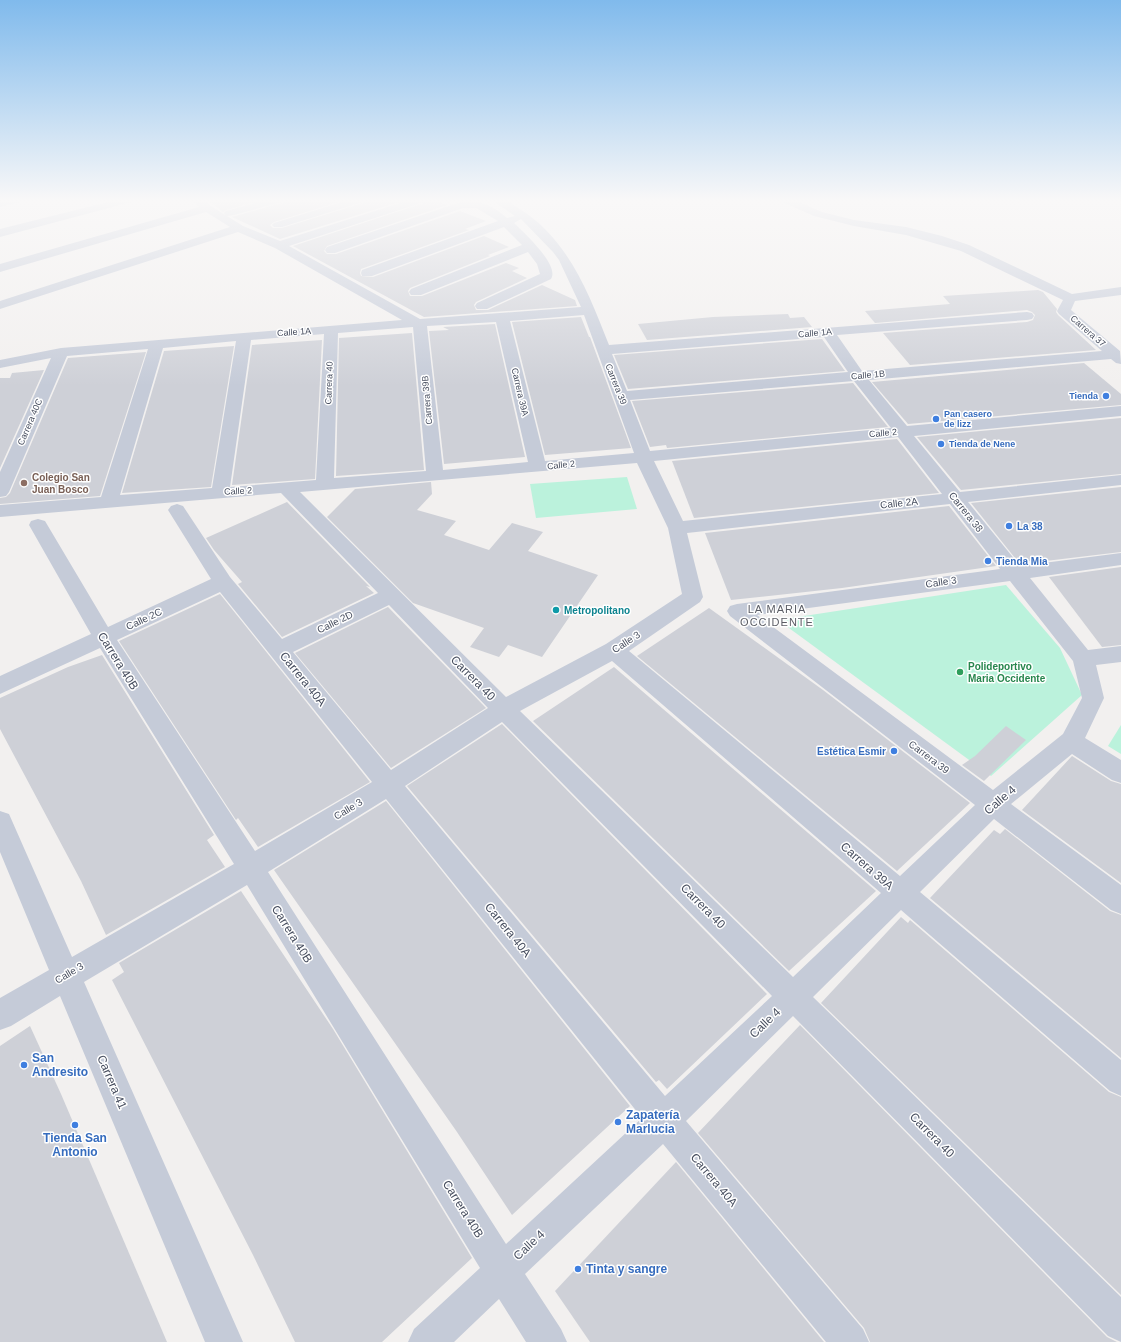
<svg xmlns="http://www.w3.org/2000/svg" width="1121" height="1342" viewBox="0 0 1121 1342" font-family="Arial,sans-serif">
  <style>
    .green { fill: #bbf2dc }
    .building { fill: #ced0d7 }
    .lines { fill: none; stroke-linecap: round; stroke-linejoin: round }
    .minor { fill: #c5cbd8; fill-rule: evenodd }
    .shop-dot { fill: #3f7fe0; stroke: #fff; stroke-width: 1.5 }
    .education-dot { fill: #8d6e63; stroke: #fff; stroke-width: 1.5 }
    .culture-dot { fill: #0f9aa8; stroke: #fff; stroke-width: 1.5 }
    .leisure-dot { fill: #2e9e5b; stroke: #fff; stroke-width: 1.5 }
    .labels { text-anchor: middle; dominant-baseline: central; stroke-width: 3; stroke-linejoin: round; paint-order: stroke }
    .far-street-label { font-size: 9px; fill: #464d5e; stroke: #fff }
    .far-shop-label { font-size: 9px; font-weight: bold; fill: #366cbe; stroke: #fff; text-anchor: start }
    .education-label { font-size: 10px; font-weight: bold; fill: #785e54; stroke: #fff; text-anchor: start }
    .street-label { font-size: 10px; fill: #464d5e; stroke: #fff }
    .shop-label { font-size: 10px; font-weight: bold; fill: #366cbe; stroke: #fff; text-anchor: start }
    .culture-label { font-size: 10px; font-weight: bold; fill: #0d838f; stroke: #fff; text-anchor: start }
    .leisure-label { font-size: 10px; font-weight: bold; fill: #27864d; stroke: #fff; text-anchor: start }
    .neighbourhood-label { font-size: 11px; letter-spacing: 1px; fill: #5b5d65; stroke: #fff }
    .near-street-label { font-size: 12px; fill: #464d5e; stroke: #fff }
    .near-shop-label { font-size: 12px; font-weight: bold; fill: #366cbe; stroke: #fff; text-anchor: start }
  </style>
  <rect width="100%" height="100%" fill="#f2f0ef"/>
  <g class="green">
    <path d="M627,477L637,509L536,518L530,484Z"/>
    <path d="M1006,585L1060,648L1082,695L991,776L778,620Z"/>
    <path d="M1121,725V754L1108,746Z"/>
  </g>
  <g class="building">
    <path d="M206,199H266L226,210L223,212Z"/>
    <path d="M287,199H348L274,222L270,225L273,228H282L366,202L369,199H409L280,239L232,217L285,202Z"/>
    <path d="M429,199L447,205L327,246L324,251L327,254H336L460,211L486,221L465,229L469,230L361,269L360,273L361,276L373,277L484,236L509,247L488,255L490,256L410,288L408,291L410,296H422L506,263L519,268L512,271L527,278L476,302L474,305L476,310H488L542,285L575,300L577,306L424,317L293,246L427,202Z"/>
    <path d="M1038,290L1043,292L1057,309L1056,312L1058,315L1096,350L910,365L883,333L1027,322L1033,320L1035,315L1032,312L1027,310L875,323L865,311L950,304L943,296Z"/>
    <path d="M788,314L790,318L804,317L812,327L647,340L638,324L713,317Z"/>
    <path d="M581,317L589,337H590L631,448L545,455L512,322Z"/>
    <path d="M495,324L525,457L444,464L429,331L449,330L443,327Z"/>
    <path d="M412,333L424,470L336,476L339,338Z"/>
    <path d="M822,339L845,371L628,389L614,355Z"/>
    <path d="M322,340L315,479L232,485L252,345Z"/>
    <path d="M234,346L211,487L122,493L164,351Z"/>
    <path d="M146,352L100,496L0,504V498L6,497L10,493L68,358Z"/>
    <path d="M1084,363L1121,394V405L908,424L872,382Z"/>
    <path d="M44,370L0,468V378H10L12,373Z"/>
    <path d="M853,383L888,427L667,448L666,445L650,447L632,401Z"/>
    <path d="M1121,418V474L961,490L917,437Z"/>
    <path d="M897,439L939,493L694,518L672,461Z"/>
    <path d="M431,482L432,494L417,510L456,521L444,535L489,550L512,523L543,532L528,551L598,575L542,657L508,645L499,657L470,647L484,628L413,603L327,517L355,489Z"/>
    <path d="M1121,487V552L1037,562L1035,560L1019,563L971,503Z"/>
    <path d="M287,502L370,587L366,586L374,593L282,637L238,584L242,582L214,550L206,538Z"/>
    <path d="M949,506L996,566L842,588L731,600L705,533Z"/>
    <path d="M1121,567V645L1102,647L1049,577Z"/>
    <path d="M220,594L370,782L258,847L238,818L236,820L119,641Z"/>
    <path d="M388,607L486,708L391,768L295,653Z"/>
    <path d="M709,608L823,690L970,803L897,871L637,656Z"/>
    <path d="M102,655L214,835L207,840L225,867L106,935L81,881L0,729V698L68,667Z"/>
    <path d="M614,667L876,891L789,971L533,721Z"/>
    <path d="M502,724L767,994L667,1089L659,1080L656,1082L407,786Z"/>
    <path d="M1006,726L1026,740L984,781L962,765L975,756Z"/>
    <path d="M1072,756L1111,781L1121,784V883L1022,810Z"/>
    <path d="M386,801L630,1106L512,1215L457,1132L274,870Z"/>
    <path d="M1005,829L1110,911L1121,915V1058L930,898L994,830L1000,834Z"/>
    <path d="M241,891L333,1029L472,1258L382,1342H295L253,1255L112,980L124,972L119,963Z"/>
    <path d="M901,917L908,923L910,920L1109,1092L1121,1097V1295L821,1003Z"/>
    <path d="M800,1025L1107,1337L1117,1342H870L864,1328L698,1133Z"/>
    <path d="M30,1026L61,1094L167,1342H0V1046Z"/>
    <path d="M676,1162L824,1342H590L555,1291Z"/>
  </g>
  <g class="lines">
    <g class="minor">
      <path d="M9,199H27L25,201L0,207V201Z"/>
      <path d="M120,199H137L135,201L0,237V229Z"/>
      <path d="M192,199H204L211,206L225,215L224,213L226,211L270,199H286L285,201L234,215L227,216L243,226L280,241L413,199H428L427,201L289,246L420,319L581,307L559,260L553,252L521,219L514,223C524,233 560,265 551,279L487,309H477L475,306L477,303L540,274L537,264L528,252L421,295H411L409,292L411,289L522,245L504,227L372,276H362L361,273L362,270L498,221L476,208H463L335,253H327L325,250L327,247L461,202C480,199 493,206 507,218L515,216L490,199C502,197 509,202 518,208C568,238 589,294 609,345L1027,312L1032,313L1034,316L1032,319L1027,320L837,335L862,371L1102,351L1059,314L1057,311L1063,300L961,251L906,235L854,226L814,216L780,201L779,199H792L822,212L854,220L906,227L942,236L969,245L1072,294L1121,287V295L1075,301L1071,310L1120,351L1121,364L1116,363L1111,359L869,380L907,426L1121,406V416L914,436L960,492L1121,475V485L968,502L1020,566L1121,553V565L1030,578L1088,650L1121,646V662L1096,665L1104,698L1085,738L1121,760V783L1112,780L1072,754L1011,804L1121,885V914L1111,910L994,819L920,892L1121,1060V1096L1110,1091L901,910L813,997L1121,1297V1342L1108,1336L793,1016L686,1121L863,1329L869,1342H826L663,1144L525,1274L561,1329L567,1342H526L499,1299L454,1342H408L414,1329L480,1268L247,885L84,982L243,1342H205L60,996L11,1026L0,1030V998L49,970L0,852V811L9,814L72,957L234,864L100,648L0,694V676L91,634L29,525L31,521L38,519L45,521L108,627L211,579L168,510L171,506L177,504L183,506L230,577L282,639L378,593L281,493L0,517V505L101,497L148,349L67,356L9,492L6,496L0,497V472L51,358L0,368V360L61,348L402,320L275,248L238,232L0,309V301L230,227L206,212L0,272V264L199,207ZM584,315L634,453L545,461L510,321ZM496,322L528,462L443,470L427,326ZM413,327L426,471L334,478L338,333ZM324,334L316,480L230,487L251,340ZM824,337L848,372L627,391L612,354ZM236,341L212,488L120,495L163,348ZM854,381L891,428L650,451L630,400ZM898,437L942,494L683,521L654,461ZM637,463L668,528L682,594L606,644L506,697L300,492ZM950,504L1000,569L737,604L730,606L727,611L730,616L975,805L900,876L629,651L700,602L703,597L687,533ZM1010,581L1073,661L1082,698L1063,734L993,790L757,615ZM220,592L372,782L255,851L117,640ZM389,605L488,708L391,770L293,652ZM612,661L881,893L793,977L520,711ZM502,722L772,996L665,1096L405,786ZM386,799L642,1118L506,1244L268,872Z"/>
      <path d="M352,199H368L366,201L282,227H274L272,225L274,223Z"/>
    </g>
  </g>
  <linearGradient id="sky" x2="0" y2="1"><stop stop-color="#80baec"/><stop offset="0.52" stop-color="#f9f8f8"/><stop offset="1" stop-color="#f9f8f8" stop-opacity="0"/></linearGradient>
  <rect width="1121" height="386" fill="url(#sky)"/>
  <g class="shop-dot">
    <circle cx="1106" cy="396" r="4"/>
    <circle cx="936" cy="419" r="4"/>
    <circle cx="941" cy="444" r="4"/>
    <circle cx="1009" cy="526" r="4"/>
    <circle cx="988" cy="561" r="4"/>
    <circle cx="894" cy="751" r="4"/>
    <circle cx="24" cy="1065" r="4"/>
    <circle cx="618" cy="1122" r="4"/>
    <circle cx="75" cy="1125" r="4"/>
    <circle cx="578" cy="1269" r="4"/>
  </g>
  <circle class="education-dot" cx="24" cy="483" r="4"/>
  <circle class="culture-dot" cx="556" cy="610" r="4"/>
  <circle class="leisure-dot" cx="960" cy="672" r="4"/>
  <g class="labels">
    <g class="far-street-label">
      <text transform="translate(1088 331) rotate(41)">Carrera 37</text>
      <text transform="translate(294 332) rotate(-4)">Calle 1A</text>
      <text transform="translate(815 333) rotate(-5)">Calle 1A</text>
      <text transform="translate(868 375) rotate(-5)">Calle 1B</text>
      <text transform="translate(329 383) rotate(-88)">Carrera 40</text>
      <text transform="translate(616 384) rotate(68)">Carrera 39</text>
      <text transform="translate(520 392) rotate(77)">Carrera 39A</text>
      <text transform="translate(427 400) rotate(-95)">Carrera 39B</text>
      <text transform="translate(30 422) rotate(-67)">Carrera 40C</text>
      <text transform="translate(883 433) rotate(-5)">Calle 2</text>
      <text transform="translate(561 465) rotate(-6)">Calle 2</text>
      <text transform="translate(238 491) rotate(-3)">Calle 2</text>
    </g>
    <g class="far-shop-label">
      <text x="1098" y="396" text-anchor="end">Tienda</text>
      <text x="944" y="414">Pan casero<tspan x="944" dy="10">de lizz</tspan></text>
      <text x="949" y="444">Tienda de Nene</text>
    </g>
    <g class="education-label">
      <text x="32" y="477">Colegio San<tspan x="32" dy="12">Juan Bosco</tspan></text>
    </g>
    <g class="street-label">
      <text transform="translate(899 503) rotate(-6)">Calle 2A</text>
      <text transform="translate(966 512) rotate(51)">Carrera 38</text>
      <text transform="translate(941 582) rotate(-8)">Calle 3</text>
      <text transform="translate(144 619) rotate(-25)">Calle 2C</text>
      <text transform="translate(335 622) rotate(-26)">Calle 2D</text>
      <text transform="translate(626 642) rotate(-33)">Calle 3</text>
      <text transform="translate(929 757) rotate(37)">Carrera 39</text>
      <text transform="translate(348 809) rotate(-31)">Calle 3</text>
      <text transform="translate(69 973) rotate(-31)">Calle 3</text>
    </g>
    <g class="shop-label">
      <text x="1017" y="526">La 38</text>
      <text x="996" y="561">Tienda Mia</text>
      <text x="886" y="751" text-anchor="end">Estética Esmir</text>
    </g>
    <g class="culture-label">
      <text x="564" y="610">Metropolitano</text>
    </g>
    <g class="leisure-label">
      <text x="968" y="666">Polideportivo<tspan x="968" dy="12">Maria Occidente</tspan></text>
    </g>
    <g class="neighbourhood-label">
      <text x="777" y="609">LA MARIA<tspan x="777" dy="13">OCCIDENTE</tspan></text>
    </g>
    <g class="near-street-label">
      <text transform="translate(118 661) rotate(58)">Carrera 40B</text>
      <text transform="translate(473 678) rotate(45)">Carrera 40</text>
      <text transform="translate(303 679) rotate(51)">Carrera 40A</text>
      <text transform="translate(1000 800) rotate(-41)">Calle 4</text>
      <text transform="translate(867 866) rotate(41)">Carrera 39A</text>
      <text transform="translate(703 906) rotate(45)">Carrera 40</text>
      <text transform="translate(508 930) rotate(51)">Carrera 40A</text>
      <text transform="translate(292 934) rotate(58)">Carrera 40B</text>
      <text transform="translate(765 1023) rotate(-44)">Calle 4</text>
      <text transform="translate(112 1082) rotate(67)">Carrera 41</text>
      <text transform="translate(932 1135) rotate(45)">Carrera 40</text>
      <text transform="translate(714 1180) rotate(50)">Carrera 40A</text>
      <text transform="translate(463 1209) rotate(58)">Carrera 40B</text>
      <text transform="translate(529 1245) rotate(-43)">Calle 4</text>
    </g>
    <g class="near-shop-label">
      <text x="32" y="1058">San<tspan x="32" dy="14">Andresito</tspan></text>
      <text x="626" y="1115">Zapatería<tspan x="626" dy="14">Marlucia</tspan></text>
      <text x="75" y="1138" text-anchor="middle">Tienda San<tspan x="75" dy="14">Antonio</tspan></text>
      <text x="586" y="1269">Tinta y sangre</text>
    </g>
  </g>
</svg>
